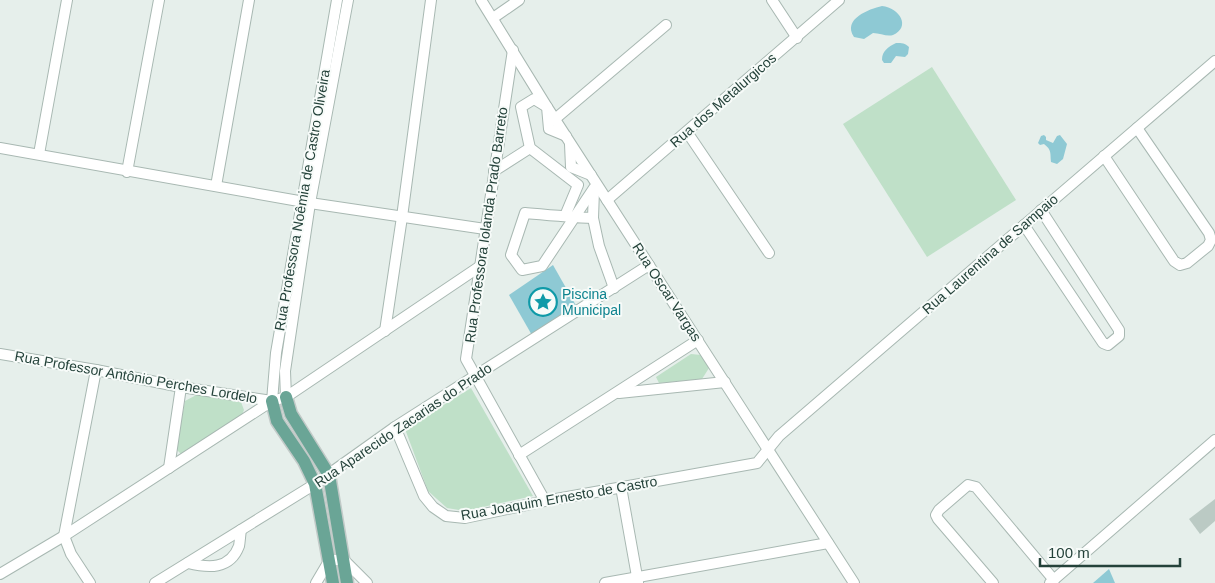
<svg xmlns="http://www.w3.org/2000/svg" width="1215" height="583" viewBox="0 0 1215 583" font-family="Arial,sans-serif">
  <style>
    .green { fill: #bfe0c8 }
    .water { fill: #8ec9d4 }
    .building { fill: #bbcac4 }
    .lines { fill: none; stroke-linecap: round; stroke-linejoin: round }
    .minor-casing { stroke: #a8b8b2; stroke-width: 12 }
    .major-casing { stroke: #c2cac8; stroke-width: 15 }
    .minor { stroke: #fff; stroke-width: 10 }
    .major { stroke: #6aa596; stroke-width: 12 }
    .labels { text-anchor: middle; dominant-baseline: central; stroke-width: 4; stroke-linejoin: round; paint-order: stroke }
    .street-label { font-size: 14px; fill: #24423a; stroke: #f7fbf9 }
    .culture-label { font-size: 14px; fill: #0d838f; stroke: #f7fbf9; text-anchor: start }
  </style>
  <rect width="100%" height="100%" fill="#e6efeb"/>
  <g class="green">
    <path d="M932,67L1016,200L927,257L843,124Z"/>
    <path d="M691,354L701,355L709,368L702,379L659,383L656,377Z"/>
    <path d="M471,388L533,496L465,511L447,508L428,491L405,429Z"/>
    <path d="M200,393L241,402L244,410L241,417L181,454L176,449L185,401Z"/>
  </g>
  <g class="water">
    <path d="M882,6C900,8 911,27 893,35C887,37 880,33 873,33L864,39L854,37C842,19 869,9 882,6Z"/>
    <path d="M896,43C902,43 905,43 909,47L908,54L905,57L896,56L891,63H884L882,60C882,51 888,47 896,43Z"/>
    <path d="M1044,135L1046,137V140L1053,143L1057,136L1060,135L1067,144L1063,159L1057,164L1051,162C1050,153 1052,150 1044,144L1040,145L1038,143L1041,136Z"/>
    <path d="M553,265L578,309L533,337L509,295Z"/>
    <path d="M1109,569L1115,583H1093Z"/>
  </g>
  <path class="building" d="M1215,499V521L1200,534L1189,519Z"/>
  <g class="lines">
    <defs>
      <g id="minor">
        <path d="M481,0L547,107L854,583"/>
        <path d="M772,0L797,38"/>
        <path d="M493,18L519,0"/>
        <path d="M513,50L466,359L545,501"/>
        <path d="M555,119L666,25"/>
        <path d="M687,132L769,253"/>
        <path d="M570,144L571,167L591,175"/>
        <path d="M0,148L310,203L485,229"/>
        <path d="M39,154L67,0"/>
        <path d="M1104,156L1174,261L1180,265L1187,263L1208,246L1211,240L1209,233L1137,128"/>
        <path d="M494,171L530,148"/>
        <path d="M127,172L159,0"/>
        <path d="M216,186L249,0"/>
        <path d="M594,190L593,218L599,246L614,288"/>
        <path d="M607,200L839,0"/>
        <path d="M565,216L578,185L530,148L521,107L534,99L547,107L549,129L566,136"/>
        <path d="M593,218C570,217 548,215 525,213L511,255L522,270L542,266L594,188"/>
        <path d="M1024,225L1103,343L1108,345L1119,336V330L1041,210"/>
        <path d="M385,331L402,217L431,0"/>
        <path d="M0,354L96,370L181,387L272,401L276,353L337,0"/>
        <path d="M619,393L725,382"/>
        <path d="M286,397L285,371L310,203L348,0"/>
        <path d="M395,427L424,496L433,507L446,516L465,518L545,501L757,463L779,436L1215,61"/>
        <path d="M519,455L698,340"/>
        <path d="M169,468L181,387"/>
        <path d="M621,487L638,582"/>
        <path d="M188,563C208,568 230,570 239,546C240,541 240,535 241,530"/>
        <path d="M0,574L64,536L272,401L286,397L479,267"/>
        <path d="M90,583L71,554L64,536L96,370"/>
        <path d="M155,583L315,484L395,427L649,265"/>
        <path d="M316,583L329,561L343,559L367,583"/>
        <path d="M605,583L828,543"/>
        <path d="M993,583L938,519L936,515L939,510L968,485L976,487L1054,580"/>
        <path d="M1050,583L1215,440"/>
      </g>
      <g id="major">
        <path d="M286,397L291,414L329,475L347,583"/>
        <path d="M272,401L277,421L304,461L315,484L333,583"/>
      </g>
    </defs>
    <use href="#minor" class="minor-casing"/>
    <use href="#major" class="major-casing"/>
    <use href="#minor" class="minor"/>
    <use href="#major" class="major"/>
  </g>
  <defs>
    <symbol id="sight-ring" viewBox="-11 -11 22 22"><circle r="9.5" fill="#f7fbf9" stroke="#0f9aa8" stroke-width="1.5"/><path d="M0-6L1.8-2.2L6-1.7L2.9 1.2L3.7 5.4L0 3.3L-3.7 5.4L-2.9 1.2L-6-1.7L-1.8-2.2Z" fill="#0f9aa8"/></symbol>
  </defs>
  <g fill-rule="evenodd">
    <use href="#sight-ring" x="527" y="286" width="32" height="32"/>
  </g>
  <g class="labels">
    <g class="street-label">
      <text transform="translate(723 100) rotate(-41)">Rua dos Metalurgicos</text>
      <text transform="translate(302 200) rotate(-80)">Rua Professora Noêmia de Castro Oliveira</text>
      <text transform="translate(486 225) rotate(-82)">Rua Professora Iolanda Prado Barreto</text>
      <text transform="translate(990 254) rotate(-41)">Rua Laurentina de Sampaio</text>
      <text transform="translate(667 292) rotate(57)">Rua Oscar Vargas</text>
      <text transform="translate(136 377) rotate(10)">Rua Professor Antônio Perches Lordelo</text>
      <text transform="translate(403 425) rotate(-34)">Rua Aparecido Zacarias do Prado</text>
      <text transform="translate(559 498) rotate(-10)">Rua Joaquim Ernesto de Castro</text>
    </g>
    <g class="culture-label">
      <text x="562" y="294">Piscina<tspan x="562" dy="16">Municipal</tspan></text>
    </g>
  </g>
  <path d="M1040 558v8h140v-8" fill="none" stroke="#24423a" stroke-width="2.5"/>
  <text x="1048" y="558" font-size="15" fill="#24423a" stroke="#f7fbf9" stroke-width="4" paint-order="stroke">100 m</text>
</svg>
